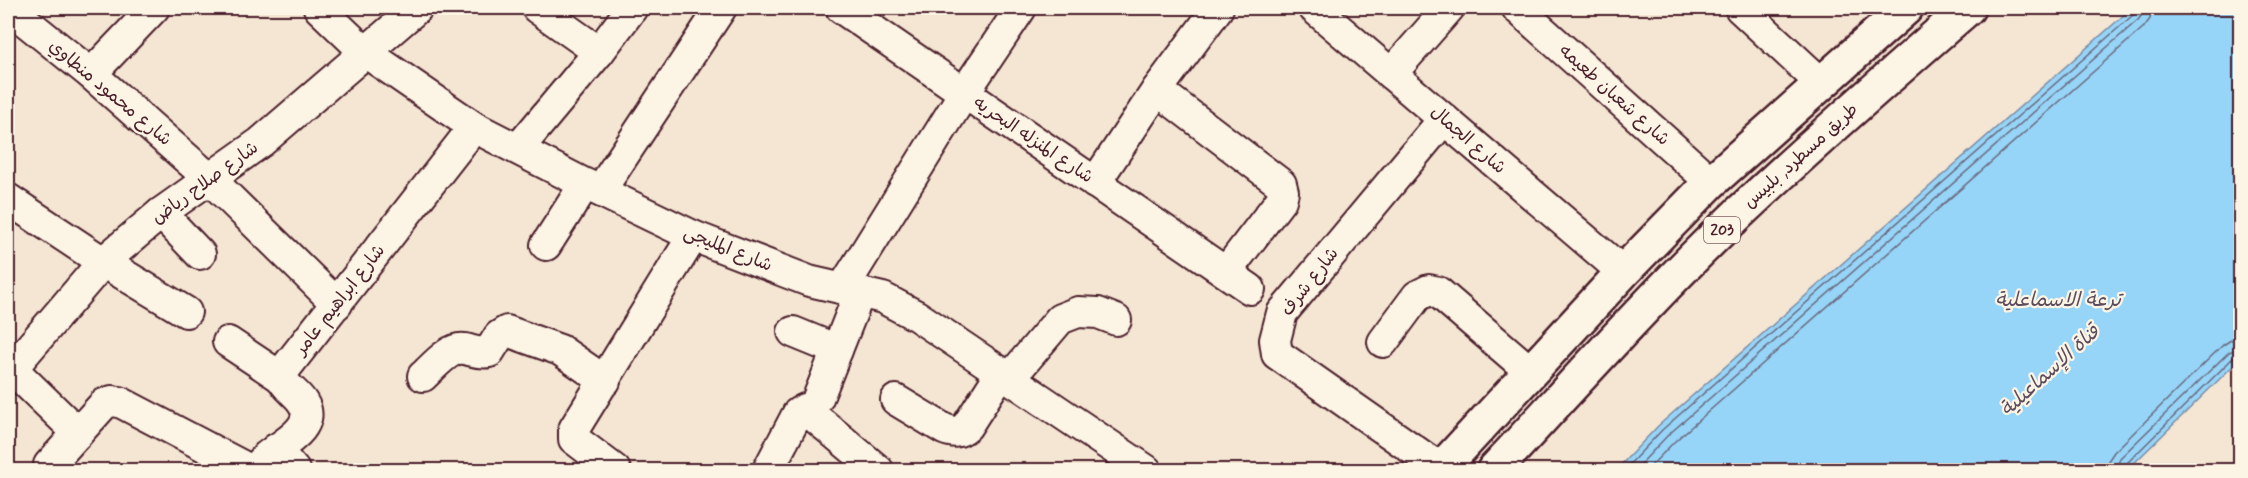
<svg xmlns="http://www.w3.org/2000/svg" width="2248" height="478" viewBox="0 0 2248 478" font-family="Mynerve,'Playpen Sans Arabic',sans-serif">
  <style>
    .water { fill: #97d5f8; stroke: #788ca6; stroke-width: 1.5 }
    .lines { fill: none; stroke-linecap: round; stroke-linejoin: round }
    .shore { stroke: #69687d; stroke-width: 1.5 }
    .street-casing { stroke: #4a1f2b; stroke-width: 34 }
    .primary-casing { stroke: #4a1f2b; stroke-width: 38 }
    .street { stroke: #fcf5e5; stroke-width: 30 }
    .primary { stroke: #fcf5e5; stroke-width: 33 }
    .labels { text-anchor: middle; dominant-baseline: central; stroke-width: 4.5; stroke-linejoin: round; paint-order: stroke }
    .shield { fill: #fcf5e5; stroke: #7f5f63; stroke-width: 1.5 }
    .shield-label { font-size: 16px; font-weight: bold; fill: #4a1f2b }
    .street-label { font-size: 18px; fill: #4a1f2b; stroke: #fcf5e5 }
    .water-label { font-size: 20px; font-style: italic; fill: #5d4c5e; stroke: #fcf5e5 }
  </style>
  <rect width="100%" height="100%" fill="#f5e6d3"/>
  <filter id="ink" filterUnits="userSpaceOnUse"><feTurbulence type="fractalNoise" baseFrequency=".0167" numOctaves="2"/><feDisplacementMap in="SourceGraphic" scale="12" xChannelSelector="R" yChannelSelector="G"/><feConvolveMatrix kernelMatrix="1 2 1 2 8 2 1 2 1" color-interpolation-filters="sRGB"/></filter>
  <g filter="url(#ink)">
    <path class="water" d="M2132,8H2240V359L2127,470H1616L1658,426Z"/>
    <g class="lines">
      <g class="shore">
        <path d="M1624,470L1662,430L2133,15L2136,8"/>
        <path d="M1635,470L1668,435L2138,20L2142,15L2143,8"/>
        <path d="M1647,470L1674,442L2144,27L2150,19L2152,8"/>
        <path d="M2107,470L2108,461L2114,452L2223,345L2231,340L2240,339"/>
        <path d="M2116,470L2120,458L2229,352L2240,348"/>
        <path d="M2124,470L2126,464L2234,357L2240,355"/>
      </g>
      <defs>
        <g id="street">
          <path d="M9,8L91,74L211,180L337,304"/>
          <path d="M319,8L365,52L474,127L585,184L693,236L809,281L883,298L917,316L1146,470"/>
          <path d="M537,8L599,52"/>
          <path d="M841,8L1250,289"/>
          <path d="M1314,8L1623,272"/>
          <path d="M1517,8L1711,182"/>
          <path d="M1740,8L1821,83"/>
          <path d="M91,74L154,8"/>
          <path d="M1391,74L1449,8"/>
          <path d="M1157,90L1281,184L1283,192L1281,200L1226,272"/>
          <path d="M518,149L599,52L632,8"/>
          <path d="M1095,183L1157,90L1218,8"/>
          <path d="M600,191L721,8"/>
          <path d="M8,199L103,262L186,312"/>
          <path d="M161,213L200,254"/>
          <path d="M546,245L585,184"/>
          <path d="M843,288L964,93L1021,8"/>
          <path d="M793,332L837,350"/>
          <path d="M228,342L282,378"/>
          <path d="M1383,342L1417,296L1429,290L1438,292L1531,372"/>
          <path d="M8,365L78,433"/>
          <path d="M8,373L103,262L161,213L261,142L417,8"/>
          <path d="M423,376C433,367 450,346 465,349C474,351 479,354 489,352L499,336L507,331L560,350L605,381"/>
          <path d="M1010,378L1060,319L1078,312L1098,313L1116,320"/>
          <path d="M818,398L860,292"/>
          <path d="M896,400L944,429C954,433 959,433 967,426L1001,373"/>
          <path d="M276,449L294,470"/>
          <path d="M49,465L104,404L112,401L120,402L250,470"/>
          <path d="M1441,469L1277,354L1275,340L1282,313L1444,119"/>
          <path d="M256,470C259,465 263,460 267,456C282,444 318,427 303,403C297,393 287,389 282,378L285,369L474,127"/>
          <path d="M615,470L574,439V429L693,236"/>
          <path d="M768,470L798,413L805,409L878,470"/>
        </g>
        <g id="primary">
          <path d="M1440,470L1623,272L1711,182L1906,8"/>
          <path d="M1494,470C1574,384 1653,295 1738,214C1813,143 1891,75 1968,8"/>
        </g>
      </defs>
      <use href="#street" class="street-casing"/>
      <use href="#primary" class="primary-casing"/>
      <use href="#street" class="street"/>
      <use href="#primary" class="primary"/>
    </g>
  </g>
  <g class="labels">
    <rect class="shield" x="1704" y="217" width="36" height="26" rx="4.5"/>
    <g class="shield-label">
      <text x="1722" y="230">203</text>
    </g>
    <g class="street-label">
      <text transform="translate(110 93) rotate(40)">شارع محمود منطاوي</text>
      <text transform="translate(1614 95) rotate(42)">شارع شعبان طعيمه</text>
      <text transform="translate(1033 140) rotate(34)">شارع المنزله البحريه</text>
      <text transform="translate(1468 140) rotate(41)">شارع الجمال</text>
      <text transform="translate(1801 156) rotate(-42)">طريق مسطرد, بلبيس</text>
      <text transform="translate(205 183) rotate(-36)">شارع صلاح رياض</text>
      <text transform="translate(728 249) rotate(22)">شارع المليجى</text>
      <text transform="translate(1310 282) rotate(-52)">شارع شرف</text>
      <text transform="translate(340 300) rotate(-52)">شارع ابراهيم عامر</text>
    </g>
    <g class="water-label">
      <text x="2058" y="300">ترعة الاسماعلية</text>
      <text transform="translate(2050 371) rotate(-42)">قناة الإسماعيلية</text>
    </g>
  </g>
  <rect width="2248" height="478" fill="none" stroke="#fcf5e5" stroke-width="30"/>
  <rect x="15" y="15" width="2218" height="448" fill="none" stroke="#4a1f2b" stroke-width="2" filter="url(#ink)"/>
</svg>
